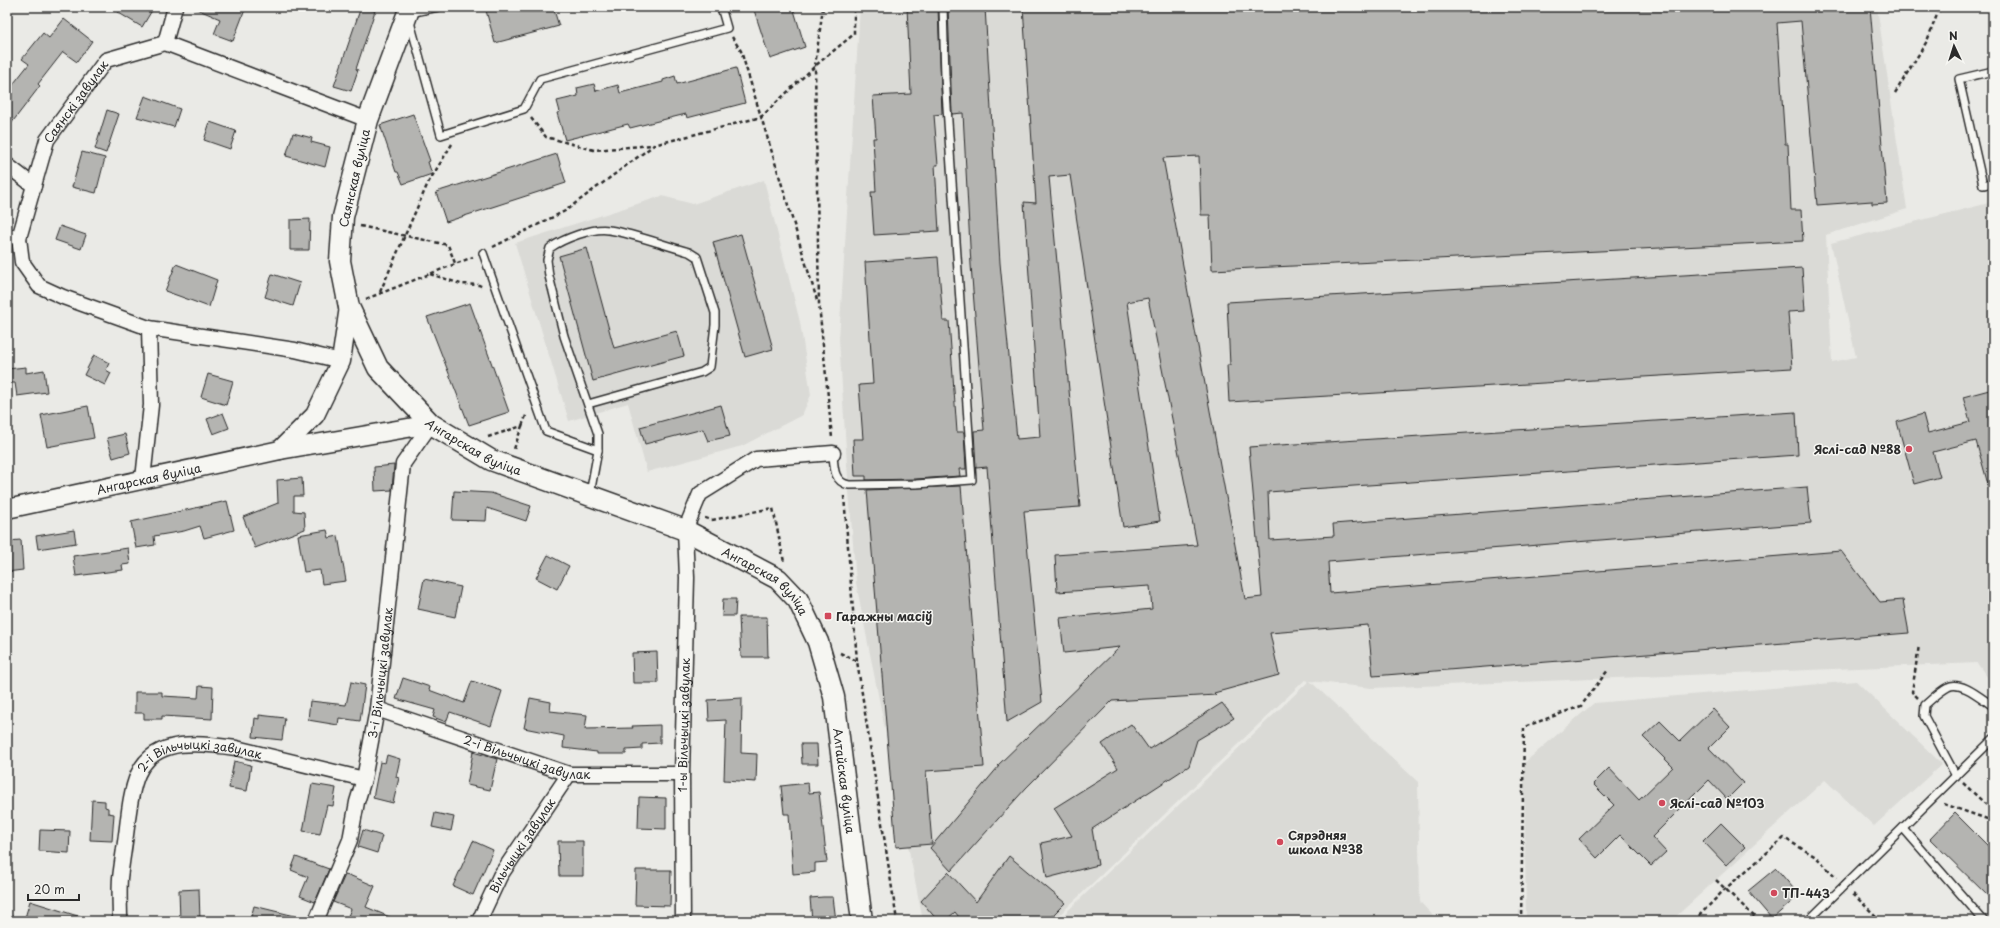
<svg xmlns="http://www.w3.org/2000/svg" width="2000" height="928" viewBox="0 0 2000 928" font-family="'Playpen Sans',sans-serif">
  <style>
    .built { fill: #dadad6 }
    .building { fill: #b4b4b1; stroke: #2b2b2b }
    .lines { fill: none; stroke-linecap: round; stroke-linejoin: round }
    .service-casing { stroke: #2b2b2b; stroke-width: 10 }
    .minor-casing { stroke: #2b2b2b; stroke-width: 17 }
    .tertiary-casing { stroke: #2b2b2b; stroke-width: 21 }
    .secondary-casing { stroke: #2b2b2b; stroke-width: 23 }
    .path { stroke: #2b2b2b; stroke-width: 2.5; stroke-dasharray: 4 3; stroke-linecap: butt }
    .service { stroke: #f6f6f2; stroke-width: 7 }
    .minor { stroke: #f6f6f2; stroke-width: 14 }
    .tertiary { stroke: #f6f6f2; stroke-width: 18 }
    .secondary { stroke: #f6f6f2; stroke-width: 20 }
    .poi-dot { fill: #d1495b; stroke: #f6f6f2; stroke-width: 1.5 }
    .labels { text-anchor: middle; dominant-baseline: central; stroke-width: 3; stroke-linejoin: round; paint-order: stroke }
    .street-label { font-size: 12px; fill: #2b2b2b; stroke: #f6f6f2 }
    .poi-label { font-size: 12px; font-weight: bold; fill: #2b2b2b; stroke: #f6f6f2; text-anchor: start }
  </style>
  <rect width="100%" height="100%" fill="#eaeae6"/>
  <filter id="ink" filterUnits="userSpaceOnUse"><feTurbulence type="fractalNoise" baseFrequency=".025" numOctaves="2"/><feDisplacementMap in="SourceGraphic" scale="8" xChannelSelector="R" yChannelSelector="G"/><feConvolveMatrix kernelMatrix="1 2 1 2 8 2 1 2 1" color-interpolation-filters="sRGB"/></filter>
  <g filter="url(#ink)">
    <g class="built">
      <path d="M860,7H1877L1907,209L1826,235L1832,362L1856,357L1831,243L1993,202V685L1977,663L1371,688L1310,681L1418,782L1420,902L1438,921H1057L1309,681L1305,680L1053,921H923L856,583L847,465L839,339Z"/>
      <path d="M764,180L800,322L811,395L802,415L742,446L647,472L628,403L569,421L515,243L662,196L693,204Z"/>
      <path d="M1856,681L1942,764L1874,826L1825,780L1671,921H1526L1524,763L1594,703Z"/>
    </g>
    <g class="building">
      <path d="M109,7H154L142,27Z"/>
      <path d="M192,7H246L233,41L214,34L220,19Z"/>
      <path d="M361,7L375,11L356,69L358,70L351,91L334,86Z"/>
      <path d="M485,7H553L559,26L495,43Z"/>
      <path d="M753,7H793L805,47L770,59Z"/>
      <path d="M907,7H938L942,114L934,115L938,165H935L939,231L874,235L871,192H876L873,138H876L873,96L911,94Z"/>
      <path d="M948,7H985L1000,263L1017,439L1040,437L1024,202L1036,203L1023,7H1125V9L1159,7H1870L1887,203L1872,204V201L1817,205L1801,21L1777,23L1785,144H1788L1791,210H1801L1803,241L1212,270L1210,215H1201L1199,156L1163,158L1245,599L1262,597L1249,447L1796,412L1798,455L1268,492L1270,540L1334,536L1333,524L1807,487L1811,523L1328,562L1330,593L1841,551L1880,602L1903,600L1909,633L1373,676L1368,625L1270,633L1279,675L1214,693L1216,695L1112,701L1026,788L951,871L930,848L999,766H997L1120,647L1064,653L1060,618L1152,609L1150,586L1057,592L1055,555L1197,545L1148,298L1127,302L1160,521L1123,527L1070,175L1049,177L1080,507L1024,511L1042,702L1007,722L987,467L976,468L974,431L984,430L971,265L963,113L952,114Z"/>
      <path d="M64,19L92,41L77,62L63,52L38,84L40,86L7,129V92L29,64L22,59L43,33L49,38Z"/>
      <path d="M736,68L745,103L687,118L686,114L630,128L628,124L565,140L557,113L560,112L557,101L578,96L577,88L594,84L596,91L618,85L620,93L663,82V80L675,76L677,84Z"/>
      <path d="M145,96L180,109L174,127L137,117Z"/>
      <path d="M107,110L119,114L106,153L95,149Z"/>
      <path d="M413,114L430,161L428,162L432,174L403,184L398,172H396L380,125Z"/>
      <path d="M210,122L236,131L230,149L204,140Z"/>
      <path d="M293,133L312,138L311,142L330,147L325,167L286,156Z"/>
      <path d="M82,152L105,158L96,193L72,187Z"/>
      <path d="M557,154L566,183L446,222L436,192Z"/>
      <path d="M310,219L309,250H290V220Z"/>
      <path d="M60,226L86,235L81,249L55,240Z"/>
      <path d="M741,234L773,349L745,357L713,242Z"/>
      <path d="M587,248L614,348L677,331L684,356L593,381L559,256Z"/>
      <path d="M938,257L943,321H949L957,432H964L966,469H959L960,476L916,479L866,480V476H855L853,439H863L859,385L873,384L865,262Z"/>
      <path d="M176,264L217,280L209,307L165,291Z"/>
      <path d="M1802,268L1805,311L1788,312L1792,368L1229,402L1227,365H1230L1227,302Z"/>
      <path d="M272,274L300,283L293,306L265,297Z"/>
      <path d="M470,303L509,412L469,425L427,317Z"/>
      <path d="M94,355L109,363L106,370L111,373L105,385L84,375Z"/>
      <path d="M26,367V373L44,370L47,392L17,396L15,383H8L7,369Z"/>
      <path d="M208,374L233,381L226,405L201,397Z"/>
      <path d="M1993,389V487L1989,488L1976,441L1933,452L1940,477L1914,484L1897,422L1923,414L1928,433L1970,422L1963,397Z"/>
      <path d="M721,405L730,436L708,441L703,429L645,444L640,427Z"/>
      <path d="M88,406L94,438L47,447L41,415Z"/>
      <path d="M223,413L229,428L213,434L207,419Z"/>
      <path d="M125,434L130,453L113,458L107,438Z"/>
      <path d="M394,465L392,490L375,491L374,467Z"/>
      <path d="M302,478L303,496H294V511L304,512L305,529L255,548L243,517L278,503L277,480Z"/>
      <path d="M961,486L984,767L926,771L932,844L896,847L867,490Z"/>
      <path d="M454,491L491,493L531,506L526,521L487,508L486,521L452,520Z"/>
      <path d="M227,501L234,530L204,538L200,526L184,531L154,536L155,545L136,548L131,522Z"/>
      <path d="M74,530L76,543L38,549L36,536Z"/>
      <path d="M327,530L329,538L338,536L346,581L322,584L320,570L304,572L298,535Z"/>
      <path d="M21,540L23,570L7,572V541Z"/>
      <path d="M128,548L130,564L122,565L123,570L76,576L73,556Z"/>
      <path d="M548,555L569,566L557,589L536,578Z"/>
      <path d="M424,579L461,587L455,617L418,609Z"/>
      <path d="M723,599H736L735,616H722Z"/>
      <path d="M739,617H767L768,657H741Z"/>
      <path d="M657,652L658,683H633L632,653Z"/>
      <path d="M403,678L430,687L429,690L464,703L472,681L502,691L491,726L450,712L446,722L433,717L435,710L396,699Z"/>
      <path d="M351,682L365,685L360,721L339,718L338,725L308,720L310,701L346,705Z"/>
      <path d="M199,686L213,687L212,719L162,716V719H144V713H135V692H162V696L198,698Z"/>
      <path d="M530,698L551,702L550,711L587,715L585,729L633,728L632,726L660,725V743L642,744V749L626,750V754H597V752L563,748L564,736L524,728Z"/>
      <path d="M742,698L741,753L757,754L756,782L724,780L726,720L709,721L708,700Z"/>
      <path d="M1222,703L1234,718L1197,740L1189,766L1092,829L1098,865L1047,878L1041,843L1072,836L1054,808L1118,768L1102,744L1131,724L1149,749Z"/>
      <path d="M1713,709L1730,727L1709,748L1743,783L1727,799L1709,780L1652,837L1666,852L1651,866L1620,835L1597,858L1579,839L1614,805L1593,784L1609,768L1639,800L1673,767L1643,737L1660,721L1680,741Z"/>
      <path d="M259,715L285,718L282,740L253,737L255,718L259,719Z"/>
      <path d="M801,744H817L818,764H802Z"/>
      <path d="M473,752L497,759L490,790L467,785Z"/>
      <path d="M387,755L400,759L396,777L399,778L393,803L373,798L380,762L385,763Z"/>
      <path d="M234,761L251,765L247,791L229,788Z"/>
      <path d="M808,783L809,793L819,792L827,862L815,863V872L793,874L789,814H784L781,786Z"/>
      <path d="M312,784L336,788L333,806L327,805L320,834L303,831Z"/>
      <path d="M639,797L666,798V829L638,828Z"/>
      <path d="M92,800L105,801V807L108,808V813L114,814L112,841L90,840Z"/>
      <path d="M435,813L454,817L451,831L432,827Z"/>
      <path d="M1955,813L1993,851V901L1930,839Z"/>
      <path d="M1721,823L1745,847L1726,865L1703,841Z"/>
      <path d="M40,830L70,831L69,853L39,851Z"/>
      <path d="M363,830L382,836L377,853L358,847Z"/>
      <path d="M473,841L493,850L473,895L453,886Z"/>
      <path d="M558,841H583V876H559Z"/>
      <path d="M1009,856L1065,903L1047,921H962L955,912L945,921H938L921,901L948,872L976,902Z"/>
      <path d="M296,857L329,869L315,902L300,896L308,877L291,870Z"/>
      <path d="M1776,868L1799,895L1772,919L1748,891Z"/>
      <path d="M636,870H671L670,906L635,905Z"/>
      <path d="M345,875L349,876V875L375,886L366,907L399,921H360L348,916L351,909L333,902Z"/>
      <path d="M199,889L200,921H180L179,890Z"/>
      <path d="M823,897H833L836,921H812L810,898Z"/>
      <path d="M30,901L84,918V921H24Z"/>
      <path d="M254,906L295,916L294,921H250Z"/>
    </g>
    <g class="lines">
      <defs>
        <g id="service">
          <path d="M410,13L438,7"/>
          <path d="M410,22L441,135L524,109L540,79L727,28L721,7"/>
          <path d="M1993,71L1959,79L1983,185L1993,183"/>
          <path d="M483,253L546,431L598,450L590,494"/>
          <path d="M588,404L702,372L710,367L715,325V313L697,257L689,252C663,245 635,234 609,230C593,227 563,239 550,248L547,260L549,276L564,336L598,434V450"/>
          <path d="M833,453C834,466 833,482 849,485L916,484L972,480L945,77L943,7"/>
          <path d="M1956,776L1924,716L1925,705C1932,699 1940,691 1948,687C1961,680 1982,699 1993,706"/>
          <path d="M1903,828L1984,921"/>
          <path d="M1808,921L1993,739"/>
        </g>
        <g id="minor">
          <path d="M165,43L368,120"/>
          <path d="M165,43L175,7"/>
          <path d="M7,165L34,186"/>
          <path d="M7,236L19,238L22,262L39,286L63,297L149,328L295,350L341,361"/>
          <path id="s1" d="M19,238L47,140L106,60L165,43"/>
          <path d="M143,479L151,405L149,328"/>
          <path id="s2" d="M377,709L569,774H682"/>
          <path id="s3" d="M120,921C120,907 119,892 120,878C122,861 125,844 127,827C129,810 131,790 138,774C155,736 203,743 236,748L364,779"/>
          <path id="s4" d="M316,921L350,840L357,802L364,779L377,709L403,464L431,424"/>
          <path id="s5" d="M479,921L500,876L569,774"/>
          <path id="s6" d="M683,921L682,774L687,578L685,530L700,494L756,459L833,453"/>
        </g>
        <g id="tertiary">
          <path d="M280,450L315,415L341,361L349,307"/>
          <path id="s7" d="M7,509L280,450L431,424"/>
        </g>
        <g id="secondary">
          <path id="s8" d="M410,7L368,120L343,217L340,261L349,307L378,368L431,424L491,460L685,530L778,579L798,600L818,642L834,697L862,921"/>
        </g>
      </defs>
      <use href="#service" class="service-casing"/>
      <use href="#minor" class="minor-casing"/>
      <use href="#tertiary" class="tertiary-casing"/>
      <use href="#secondary" class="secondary-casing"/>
      <g class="path">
        <path d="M823,7L815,66L819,304L832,438"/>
        <path d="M732,37L741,51L817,300"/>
        <path d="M1895,93L1927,41L1940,7"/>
        <path d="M531,118L546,137L594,150L653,145"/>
        <path d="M360,226L448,245L455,263"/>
        <path d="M493,247L565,211L654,145L761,117L815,66L854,34V7"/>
        <path d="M430,274L461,284L479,285L483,287"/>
        <path d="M380,292L428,183L452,144"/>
        <path d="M366,299L473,257"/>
        <path d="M522,426L527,413"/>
        <path d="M488,437L522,426L514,449"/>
        <path d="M844,496L857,661"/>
        <path d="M705,518L712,520"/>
        <path d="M712,520L773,508L784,562"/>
        <path d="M840,653L857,661L897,921"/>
        <path d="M1918,698L1912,692L1919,645"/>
        <path d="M1963,783L1993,811"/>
        <path d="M1944,804L1993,821"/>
        <path d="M1716,880L1759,921"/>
        <path d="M1853,894L1881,921"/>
        <path d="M1521,921L1524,727L1581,706L1608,670"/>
        <path d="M1694,921L1725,889L1784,838L1816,857L1837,878"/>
      </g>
      <use href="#service" class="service"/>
      <use href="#minor" class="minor"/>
      <use href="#tertiary" class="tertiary"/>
      <use href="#secondary" class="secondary"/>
    </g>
  </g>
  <g class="poi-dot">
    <circle cx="1909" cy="449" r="4"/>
    <rect x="824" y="612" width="8" height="8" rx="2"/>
    <circle cx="1662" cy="803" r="4"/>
    <circle cx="1280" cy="842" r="4"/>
    <circle cx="1774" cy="893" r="4"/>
  </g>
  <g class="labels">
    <g class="street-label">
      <text stroke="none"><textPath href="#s1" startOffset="150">Саянскі завулак</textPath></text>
      <text transform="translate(354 178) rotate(-77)">Саянская вуліца</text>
      <text stroke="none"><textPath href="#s8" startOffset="505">Ангарская вуліца</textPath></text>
      <text stroke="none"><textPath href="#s7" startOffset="145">Ангарская вуліца</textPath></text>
      <text stroke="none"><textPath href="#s8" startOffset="829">Ангарская вуліца</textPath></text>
      <text stroke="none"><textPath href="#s4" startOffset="258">3-і Вільчыцкі завулак</textPath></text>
      <text stroke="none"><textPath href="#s6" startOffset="196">1-ы Вільчыцкі завулак</textPath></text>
      <text stroke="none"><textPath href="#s2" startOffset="158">2-і Вільчыцкі завулак</textPath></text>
      <text stroke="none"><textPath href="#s3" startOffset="219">2-і Вільчыцкі завулак</textPath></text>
      <text stroke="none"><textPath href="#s8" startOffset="1055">Алтайская вуліца</textPath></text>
      <text stroke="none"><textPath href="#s5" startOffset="87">Вільчыцкі завулак</textPath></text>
    </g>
    <g class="poi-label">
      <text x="1901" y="449" text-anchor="end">Яслі-сад №88</text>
      <text x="836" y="616">Гаражны масіў</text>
      <text x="1670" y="803">Яслі-сад №103</text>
      <text x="1288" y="835">Сярэдняя<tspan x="1288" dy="14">школа №38</tspan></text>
      <text x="1782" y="893">ТП-443</text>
    </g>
  </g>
  <rect width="2000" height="928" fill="none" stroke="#f6f6f2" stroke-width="24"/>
  <rect x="12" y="12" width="1976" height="904" fill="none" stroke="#2b2b2b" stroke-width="1.5" filter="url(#ink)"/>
  <g transform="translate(1954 46) rotate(356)" stroke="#f6f6f2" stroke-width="3" paint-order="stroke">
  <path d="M0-3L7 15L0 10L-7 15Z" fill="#2b2b2b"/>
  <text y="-6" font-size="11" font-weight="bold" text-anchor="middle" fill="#2b2b2b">N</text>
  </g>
  <path d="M28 894v6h51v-6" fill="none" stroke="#2b2b2b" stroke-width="2"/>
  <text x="34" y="894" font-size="12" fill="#2b2b2b" stroke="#f6f6f2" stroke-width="3" paint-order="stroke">20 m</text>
</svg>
